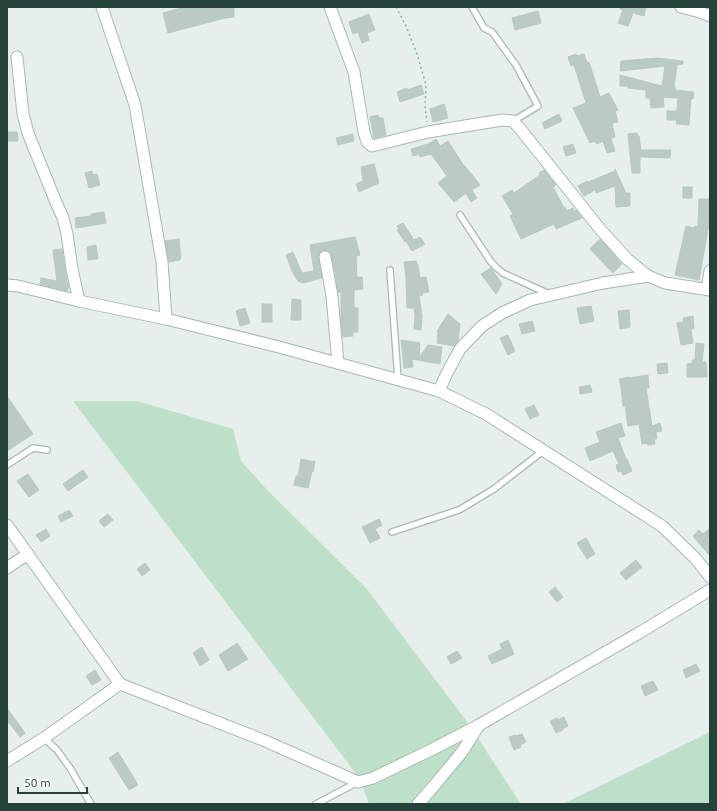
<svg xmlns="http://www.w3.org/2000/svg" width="717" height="811" viewBox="0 0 717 811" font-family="Ubuntu,sans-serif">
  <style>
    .green { fill: #bfe0c8 }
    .building { fill: #bbcac4; stroke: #b8c9c2 }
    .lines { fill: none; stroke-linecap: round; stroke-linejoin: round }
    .lane-casing { stroke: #a8b8b2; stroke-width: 8 }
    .street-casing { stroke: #a8b8b2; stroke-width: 13 }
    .path { stroke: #86b3a5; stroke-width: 1.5; stroke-dasharray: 2 3; stroke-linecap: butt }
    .lane { stroke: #fff; stroke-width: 5.5 }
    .street { stroke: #fff; stroke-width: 11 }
  </style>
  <rect width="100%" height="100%" fill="#e6efeb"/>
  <g class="green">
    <path d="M73,401H137L233,429L241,461L269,492L366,588L468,723L521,804H369L360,779Z"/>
    <path d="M710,732V804H563Z"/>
  </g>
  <g class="building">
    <path d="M185,7H234V17L225,18L168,33L163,13Z"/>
    <path d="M620,7H646L644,16L633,13L628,26L618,23L623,10L620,9Z"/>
    <path d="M538,11L541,23L515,30L512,18Z"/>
    <path d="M369,14L375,30L367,33L369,40L362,43L358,32L353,34L349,22Z"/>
    <path d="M576,54L577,56L584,54L587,63L589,62L600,97L609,93L618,110L615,111L618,122L612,123L615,137L611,138L615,151L607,153L603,141L597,144L595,141L590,143L573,108L586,103L574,65L571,66L568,57Z"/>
    <path d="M657,58L683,61V64L677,65L674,87H675V90L694,92L693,99H691L689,125L676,124L677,120H667V111H677L678,98L663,97L664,107L651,108L650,98H646V90L628,88V86H620V75L662,86L665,66L620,71L621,61Z"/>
    <path d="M421,85L424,94L400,102L397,92L407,88V90Z"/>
    <path d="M444,104L448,118L433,122L430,109Z"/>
    <path d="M559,114L562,121L545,129L542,123Z"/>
    <path d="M378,115L379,118H383L386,135L374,138L370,117Z"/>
    <path d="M7,132H17L18,141H7Z"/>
    <path d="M637,133L638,136H639L641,150H671L670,158L640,157V173H632L628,134Z"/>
    <path d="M353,134L354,141L338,145L336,138Z"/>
    <path d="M436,139L440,146L448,141L464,166H465L480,185L472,190L477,198L471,202L466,193L454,202L438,183L447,176L431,154L420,157L419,154L413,156L411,149L428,144Z"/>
    <path d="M573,144L576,153L566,156L563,147Z"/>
    <path d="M374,164L379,183L359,192L356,184L363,181L361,167Z"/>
    <path d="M615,169L626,193H630V206L616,207L615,186L596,193L595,190L584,196L578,186L587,181L588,182L615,171Z"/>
    <path d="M544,170L556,185L553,187L564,208H566V211L573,208L574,211L576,210L582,218L556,229L554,224L521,239L510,216L513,214L502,196L512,190L514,193L540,175L539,173Z"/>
    <path d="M92,171L93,175L97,174L100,185L89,188L85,173Z"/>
    <rect x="683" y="187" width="9" height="11"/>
    <path d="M699,199H710V218L699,280L675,275L686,226L694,228L695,226L698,227Z"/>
    <path d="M104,212L106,223L76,228L75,218L91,216V214Z"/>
    <path d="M403,223L414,240L420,237L425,244L412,251L406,241L405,242L397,230L399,229L397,226Z"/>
    <path d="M355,237L360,255L356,256L357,277H362L363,289L354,290V308H358V332H353V336L343,337L341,320V292H338L336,277L331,253L328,251L324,250L321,251L319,254L318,258L322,278L303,283L298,281L292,271L286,255L293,252L302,273L314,271L310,245Z"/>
    <path d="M179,239L181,259H180V260L169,262L165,241Z"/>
    <path d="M600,239L622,264L613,273L590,249Z"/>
    <path d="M96,245L98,259L88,260L87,247Z"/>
    <path d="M62,249L67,283H68L69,286L67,291L40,284L41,278L57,281L53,250Z"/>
    <path d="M416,261L418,266L420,278L426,277L429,292L422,293L423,295L419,296L422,316L421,330L414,329L415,316L414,308H407L406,277L404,262Z"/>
    <path d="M491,268L502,284L496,294L481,274Z"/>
    <path d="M292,299L301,300V320H291Z"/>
    <rect x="262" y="304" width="10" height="18"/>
    <path d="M591,306L594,321L580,324L577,308Z"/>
    <path d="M245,308L250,323L240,326L236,311Z"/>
    <path d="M629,310L630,327L620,329L618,311Z"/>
    <path d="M448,314L460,324L458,341L454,346L437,343L438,332L437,331Z"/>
    <path d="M693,316L694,328L691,329L693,343L681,345L677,323L684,322L683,318Z"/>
    <path d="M532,321L535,331L522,334L519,324Z"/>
    <path d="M508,335L515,351L508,355L500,338Z"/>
    <path d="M401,340L420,343L419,358L428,345L442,347L440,364L412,359L413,367L404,368Z"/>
    <path d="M696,343L704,344L702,362H706L707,377H687V364L692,363V360H695Z"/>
    <path d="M667,363L668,373L658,374L657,364Z"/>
    <path d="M648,375L649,388H646L652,426L660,423L662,431L656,432L657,439H654L655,444L648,445L647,443L642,444L639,424L628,426L625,406H623L621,387L619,379L629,377V378Z"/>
    <path d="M590,385L592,392L580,394L579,387Z"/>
    <path d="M7,396L33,434L7,451Z"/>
    <path d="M534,405L539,415L530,419L525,409Z"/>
    <path d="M621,423L625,436L618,438L626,459H627L632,471L623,475L621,471L618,472L616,465L619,464L613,451L590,461L585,448L600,442L596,432Z"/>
    <path d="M301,459L315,462L313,472L312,471L308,488L294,485L296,476H298Z"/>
    <path d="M83,470L88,477L68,491L63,484Z"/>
    <path d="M28,474L39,490L29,497L17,481Z"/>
    <path d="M69,510L73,516L61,522L58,516Z"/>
    <path d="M108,514L113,520L104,527L99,521Z"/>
    <path d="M379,519L382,525L375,529L380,538L370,543L362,527Z"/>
    <path d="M710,528V538L707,540L710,544V556L693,536L699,530L703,534Z"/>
    <path d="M46,529L50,536L41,542L36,535Z"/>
    <path d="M586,538L595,554L587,559L577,543Z"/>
    <path d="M636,560L642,567L626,580L620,573Z"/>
    <path d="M145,563L150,570L142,576L137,569Z"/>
    <path d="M555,587L563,597L557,602L549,592Z"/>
    <path d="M508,640L514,654L492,664L488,656L502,649L500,644Z"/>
    <path d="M237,643L248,659L228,671L219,655Z"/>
    <path d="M202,647L209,660L200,666L193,653Z"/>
    <path d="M457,651L462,658L451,664L447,657Z"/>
    <path d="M696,664L700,671L686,678L683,670Z"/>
    <path d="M95,670L101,680L92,685L86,676Z"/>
    <path d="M653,681L658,690L645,696L641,686Z"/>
    <path d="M7,708L25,733L20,737L7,720Z"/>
    <path d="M564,717L568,726L562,729L563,730L556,733L550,721L557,718L558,720Z"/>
    <path d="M522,734L526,742L520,745L521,747L514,750L509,737L515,735L516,736Z"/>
    <path d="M118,752L138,785L129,790L109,758Z"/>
  </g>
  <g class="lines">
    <defs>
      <g id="lane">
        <path d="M472,7L484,28L492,32L516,65L538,106L513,121"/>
        <path d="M460,215L491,262L497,268L503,273L549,294"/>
        <path d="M390,270L398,379"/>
        <path d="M7,465L33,448L47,450"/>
        <path d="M392,532L459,510L494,489L543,451"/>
        <path d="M44,738L57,750L70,768L91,804"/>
        <path d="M316,804L358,782"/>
      </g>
      <g id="street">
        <path d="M102,7L135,105L162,262L166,319"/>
        <path d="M330,7L354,72L364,132L367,142L372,146L428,132L502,120L513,121L521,130L600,229L627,259L648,276L665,283L710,290"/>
        <path d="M681,7L700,12L710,16"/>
        <path d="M17,57L23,114L28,133L55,200L63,218L67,234L72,269L79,301"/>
        <path d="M325,257L332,296L338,363"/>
        <path d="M7,285L18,286L79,301L166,319L279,347L439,391L486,414L662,526L696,559L710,577"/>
        <path d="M707,289L710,271"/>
        <path d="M439,391L446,375L460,349L482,326L502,313L530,300L603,283L648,276"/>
        <path d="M7,525L120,684"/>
        <path d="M7,568L28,554"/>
        <path d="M7,761L44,738L120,684L263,740L358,782L373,778L433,749L479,725L639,633L710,590"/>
        <path d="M418,804L433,787L462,752L479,725"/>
      </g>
    </defs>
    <use href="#lane" class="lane-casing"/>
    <use href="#street" class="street-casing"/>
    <path class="path" d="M396,7L406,26L417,54L426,85L425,106L427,122"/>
    <use href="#lane" class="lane"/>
    <use href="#street" class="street"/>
  </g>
  <rect width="717" height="811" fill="none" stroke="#24423a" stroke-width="16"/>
  <path d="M18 787v6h69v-6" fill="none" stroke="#24423a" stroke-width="2"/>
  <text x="24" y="787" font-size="12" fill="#24423a" stroke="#f7fbf9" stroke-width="3" paint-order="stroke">50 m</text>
</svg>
